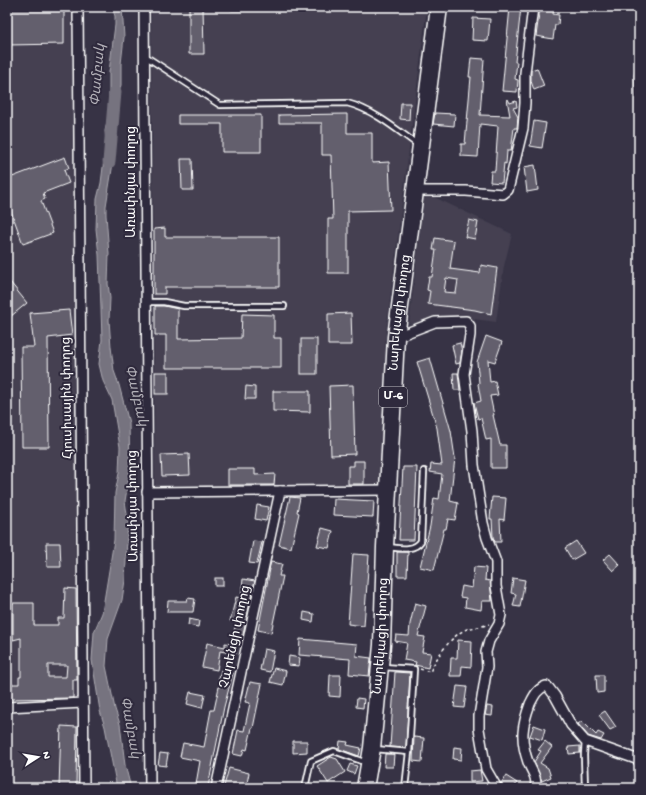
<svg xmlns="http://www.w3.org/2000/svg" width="646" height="795" viewBox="0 0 646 795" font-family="'Gochi Hand','Noto Sans Armenian',sans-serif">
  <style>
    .built { fill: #444051 }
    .green { fill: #514c5c; stroke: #a8a6ae }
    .water { fill: #76737f; stroke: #adabb2 }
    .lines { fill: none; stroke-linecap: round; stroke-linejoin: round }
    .river { stroke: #76737f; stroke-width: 13 }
    .building { fill: #635f6d; stroke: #fff; fill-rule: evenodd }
    .lane-casing { stroke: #fff; stroke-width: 8 }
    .street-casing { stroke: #fff; stroke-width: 12 }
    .highway-casing { stroke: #fff; stroke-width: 19 }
    .path { stroke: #fff; stroke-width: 1.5; stroke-dasharray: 3 3; stroke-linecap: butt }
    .lane { stroke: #2f2a3d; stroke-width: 4.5 }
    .street { stroke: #2f2a3d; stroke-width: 9 }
    .highway { stroke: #2f2a3d; stroke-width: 16 }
    .labels { text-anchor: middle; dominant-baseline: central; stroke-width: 4; stroke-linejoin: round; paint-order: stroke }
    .shield { fill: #2f2a3d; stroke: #c1bfc5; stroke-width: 1 }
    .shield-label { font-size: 12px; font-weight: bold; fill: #fff }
    .street-label { font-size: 13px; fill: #fff; stroke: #2f2a3d }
    .water-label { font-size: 14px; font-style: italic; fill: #b4b2b9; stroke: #2f2a3d }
  </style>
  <rect width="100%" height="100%" fill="#373345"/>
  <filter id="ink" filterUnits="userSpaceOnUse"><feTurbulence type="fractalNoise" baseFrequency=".025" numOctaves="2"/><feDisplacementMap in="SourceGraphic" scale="8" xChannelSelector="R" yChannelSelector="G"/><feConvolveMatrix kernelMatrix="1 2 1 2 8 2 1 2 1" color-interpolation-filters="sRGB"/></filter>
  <g filter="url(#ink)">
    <g class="built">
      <path d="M7,7H73L81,611L82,788H7Z"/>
      <path d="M151,7H427L386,332L380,488H155Z"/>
      <path d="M424,195L434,197L512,234L504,266L496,322L466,318L409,324Z"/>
    </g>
    <path class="green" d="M639,57V131L637,123L634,75Z"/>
    <path class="water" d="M112,7H122L124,37L121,64V85L116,104L113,110L109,138L113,154V163L106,206V215L109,254L108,284L110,298L109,320L111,347L114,371L119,385L129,423L130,471L125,501L128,521L125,580L122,600L108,639L106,666L115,709L120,724L125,765L131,788H117L105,727L100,711L92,660L94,632L102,613L114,540L115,493L119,473L120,447L112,400L103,381L99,364L102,340L101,309L99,255L96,229L97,199L101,183L106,143L105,131L109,111V72L115,25V16Z"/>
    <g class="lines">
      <path class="river" d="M109,162L115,92"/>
    </g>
    <g class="building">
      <path d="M7,7H64V44L7,45Z"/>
      <path d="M189,7H203L204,54H189Z"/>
      <path d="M510,7H521L515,62H517L515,79L518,80L517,92L502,91Z"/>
      <path d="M540,7H554L553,14L559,15L558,25H555L553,39L536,36Z"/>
      <path d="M473,18L490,19L488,41L472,40Z"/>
      <path d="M471,58L484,59L480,115L510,116L507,99H508L510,103L516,101L517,107L513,108L518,117L517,128H514L511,151H507L506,164L504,163L502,183L490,182L491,171H495L498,126L480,124L478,157L461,156V144H465L471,77H469Z"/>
      <path d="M537,68L544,86L534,90L531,81V70Z"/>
      <path d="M401,103H410L409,120L400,119Z"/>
      <path d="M435,113L455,114L454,126L433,124Z"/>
      <path d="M347,114V133H372V163L389,162L391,210L348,211V273H328V219H333L331,155H322V123H279V115Z"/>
      <path d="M178,115H261V152H222V124H178Z"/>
      <path d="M534,121L546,123L542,148L530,146Z"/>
      <path d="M65,157L69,168L64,170L69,183L43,193L45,199L41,201L53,233L23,244L7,200V179Z"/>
      <path d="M181,159H192L193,190H182Z"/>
      <path d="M535,165L538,190L527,192L524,167Z"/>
      <path d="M469,220L478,222L475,239L465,237Z"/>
      <path d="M165,228V237H279V287H165V294H154V229Z"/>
      <path d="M435,238L454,241L450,269L480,273L481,265L497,268L491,314L475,310L428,304L430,291L427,290L429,277H432L436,250H433ZM446,278L458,280L456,293L444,292Z"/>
      <path d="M10,282L27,303L10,317L7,313V285Z"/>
      <path d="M155,306H164L178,309V339L241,338L242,314L274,315V338H281V368H166V335H155Z"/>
      <path d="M69,310L72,335L48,338L49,447H22L21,347H34L30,313Z"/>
      <path d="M351,313L352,345H328V314Z"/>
      <path d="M486,336L502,342L495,362L488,360L490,382L495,381L498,395L490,396L494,415H493L500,445H506V468H491V439L486,440L481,418L478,419L474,403L481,401L478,384L479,383L477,362Z"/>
      <rect x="301" y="339" width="16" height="35"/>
      <path d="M460,343L462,351L460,363L456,364L452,345Z"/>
      <path d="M430,358L451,431L455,458L450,501L458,503L455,520L448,519L446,529H444L434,570L420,567L430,526L434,498L439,499L442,474L430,472L431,464L442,465L437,428L417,362Z"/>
      <rect x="155" y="372" width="13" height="22"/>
      <path d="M453,373H458L460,390H454Z"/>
      <path d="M353,385L355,454L331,455L329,386Z"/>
      <path d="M246,386L255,387V399H245Z"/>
      <path d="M273,391H310V412L273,411Z"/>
      <path d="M189,454L190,475L162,476L161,455Z"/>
      <path d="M354,461H364V484H348V466H354Z"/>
      <path d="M403,467H417L414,540H399Z"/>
      <path d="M228,469H255V475L275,474L274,485H228Z"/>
      <path d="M290,497L300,498L297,512L299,513L291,548L279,545Z"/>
      <path d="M492,497L506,498L504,520L500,519L501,542H495L493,537L492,519H490Z"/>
      <path d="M334,499L374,501L373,517L333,515Z"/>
      <path d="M257,505L269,507L266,521L255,519Z"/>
      <path d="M322,528L333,531L329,548L317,546Z"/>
      <path d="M253,541L262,542L257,564L249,563Z"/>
      <path d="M576,541L584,553L572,560L565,548Z"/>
      <path d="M46,543H60L61,567H47Z"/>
      <path d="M397,552H408L407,576H397Z"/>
      <path d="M353,554L369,555L364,626L348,624Z"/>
      <path d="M610,554L620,565L613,571L603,560Z"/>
      <path d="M271,562L282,564L279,576H283L271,633L258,630L270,569H269Z"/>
      <path d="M474,567L486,568L485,580L490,581L492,601H482L481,610L465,607L466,598L460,597L462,586L472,588Z"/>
      <rect x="215" y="578" width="8" height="8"/>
      <path d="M513,578L525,580L520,607L513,606L516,594L511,593Z"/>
      <path d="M243,579L255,581L241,644L232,642L236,622L230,621L236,597L241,598Z"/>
      <path d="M65,588L76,589L77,680H73V698L7,699V684H19V677H21V638L13,640V603H34V625H58V618H64ZM48,665H67L66,677H48Z"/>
      <path d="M188,598L195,599L193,612H167L168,601H187Z"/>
      <path d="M415,603L426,606L418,636L425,637L422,652L431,653L428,668L415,665L416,662L404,660L407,643L395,641L396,635L409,636L410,624Z"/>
      <path d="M304,612L314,614L313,622L303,620Z"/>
      <path d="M189,619L199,621L198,627L188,625Z"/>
      <path d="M300,639L357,644L356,656L371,658L369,676L349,674L350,659L299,655Z"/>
      <path d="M458,640L472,641L471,667L462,666L461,676H450L451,658H457Z"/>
      <path d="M207,643L225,647V643L237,645L236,654L220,651L217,670L202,667Z"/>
      <path d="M264,649L274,651L270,672L260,670Z"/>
      <path d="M289,656L300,658L299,666L288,665Z"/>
      <path d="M274,668L286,671L283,685L270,682Z"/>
      <path d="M221,670L233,673L224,707L208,787L196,784L200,761L180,757L183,743L204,747L211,710H214L220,682H218Z"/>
      <path d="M395,672L410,673L406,748L390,747Z"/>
      <path d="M330,675H341L340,697L329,696Z"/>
      <path d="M596,675H604V692L597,693Z"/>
      <path d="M250,682L262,684L253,728H252L247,750L244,749L242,756L233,754L238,730L244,731L250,703L245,702Z"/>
      <path d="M457,686L467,687L464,708L454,707Z"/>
      <path d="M190,692L205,695L202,708L187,704Z"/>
      <path d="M357,698L364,699L363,708L356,707Z"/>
      <path d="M487,706L493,707L492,716L485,715Z"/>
      <path d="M605,711L616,727L610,730L599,715Z"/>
      <path d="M582,721L596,735L598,732L604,735L601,740L588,736L578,724Z"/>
      <path d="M534,725L545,729L542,740L530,736Z"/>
      <path d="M61,726L77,727L76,788H59Z"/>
      <path d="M414,737L424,738L422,762L413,761Z"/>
      <path d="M293,741H307V752L293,753Z"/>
      <path d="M340,741L348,742L347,745L361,748L359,756L339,749Z"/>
      <path d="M545,741L552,747L540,763L548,768L551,777L542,781L534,762L541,751L538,750Z"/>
      <path d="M580,746V753L569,754L568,747Z"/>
      <path d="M454,747L462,748L461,760L453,759Z"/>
      <path d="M160,753L168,754L166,766L158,765Z"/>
      <path d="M385,754H394L393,767H384Z"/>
      <path d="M331,757L337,759L345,772L328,783L317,766Z"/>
      <path d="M350,764L357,766L354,774L347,771Z"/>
      <path d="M229,768L249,773L246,788H232L224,786Z"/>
      <path d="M480,770L482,781L470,782V771Z"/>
      <path d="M506,776L517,783L514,788H503L501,783Z"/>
    </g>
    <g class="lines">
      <defs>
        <g id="lane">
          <path d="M233,7H259"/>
          <path d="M145,56L220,105L347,103C374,110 396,129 418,145"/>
          <path d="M146,302H164L184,306H284"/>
          <path d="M387,547C398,548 414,552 421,541L424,471"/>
          <path d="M383,667L414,669L409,752L405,788"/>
          <path d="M375,749L409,752"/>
          <path d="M305,788L311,761L334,751L367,763"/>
          <path d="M585,788L584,755L585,741"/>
        </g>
        <g id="street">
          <path d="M78,7L84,788"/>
          <path d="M144,7L150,788"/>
          <path d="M415,191H466L503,194L508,190L523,128L525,103V73L533,7"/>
          <path d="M396,337L435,322L466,321L470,326V335L464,374L472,431L474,465L483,523L487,538L496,562V586L501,615L499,624L489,641L486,652L487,667L479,716V729L486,769L497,788"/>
          <path d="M147,492L388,490"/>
          <path d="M7,707L83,703"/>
          <path d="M216,788L280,491"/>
          <path d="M535,788C538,777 531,771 528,762C520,739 522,726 530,704C534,696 537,689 546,686L549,688L555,696L571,725L585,741L639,760"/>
        </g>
        <g id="highway">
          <path id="s1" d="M365,788L372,748L382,645L385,547L396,337L439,7"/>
        </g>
      </defs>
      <use href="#lane" class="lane-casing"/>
      <use href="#street" class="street-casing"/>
      <use href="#highway" class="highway-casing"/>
      <path class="path" d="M420,669L430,672C436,658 451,635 467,629C474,627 482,627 489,624"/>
      <use href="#lane" class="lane"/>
      <use href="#street" class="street"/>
      <use href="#highway" class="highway"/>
    </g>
  </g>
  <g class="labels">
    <rect class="shield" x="379" y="387" width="28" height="20" rx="3"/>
    <g class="shield-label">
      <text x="393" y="397">Մ-6</text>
    </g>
    <g class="street-label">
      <text transform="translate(132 182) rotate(-90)">Առափնյա փողոց</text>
      <text stroke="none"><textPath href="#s1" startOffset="477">Նարեկացի փողոց</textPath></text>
      <text transform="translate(68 398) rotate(-91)">Հյուսիսային փողոց</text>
      <text transform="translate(134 506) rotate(-91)">Առափնյա փողոց</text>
      <text stroke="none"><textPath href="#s1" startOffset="153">Նարեկացի փողոց</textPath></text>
      <text transform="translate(236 637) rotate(-78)">Չարենցի փողոց</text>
    </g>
    <g class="water-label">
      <text transform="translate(99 75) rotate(-85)">Փամբակ</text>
      <text transform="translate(135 396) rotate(77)">Փամբակ</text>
      <text transform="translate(129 728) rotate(80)">Փամբակ</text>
    </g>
  </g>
  <rect width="646" height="795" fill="none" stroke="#2f2a3d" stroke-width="24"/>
  <rect x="12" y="12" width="622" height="771" fill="none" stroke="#fff" stroke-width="1.5" filter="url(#ink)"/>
  <g transform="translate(38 757) rotate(78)" stroke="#2f2a3d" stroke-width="3" paint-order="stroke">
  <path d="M0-3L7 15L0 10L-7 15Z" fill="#ffffff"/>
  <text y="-6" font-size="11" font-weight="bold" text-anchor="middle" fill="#ffffff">N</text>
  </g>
</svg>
